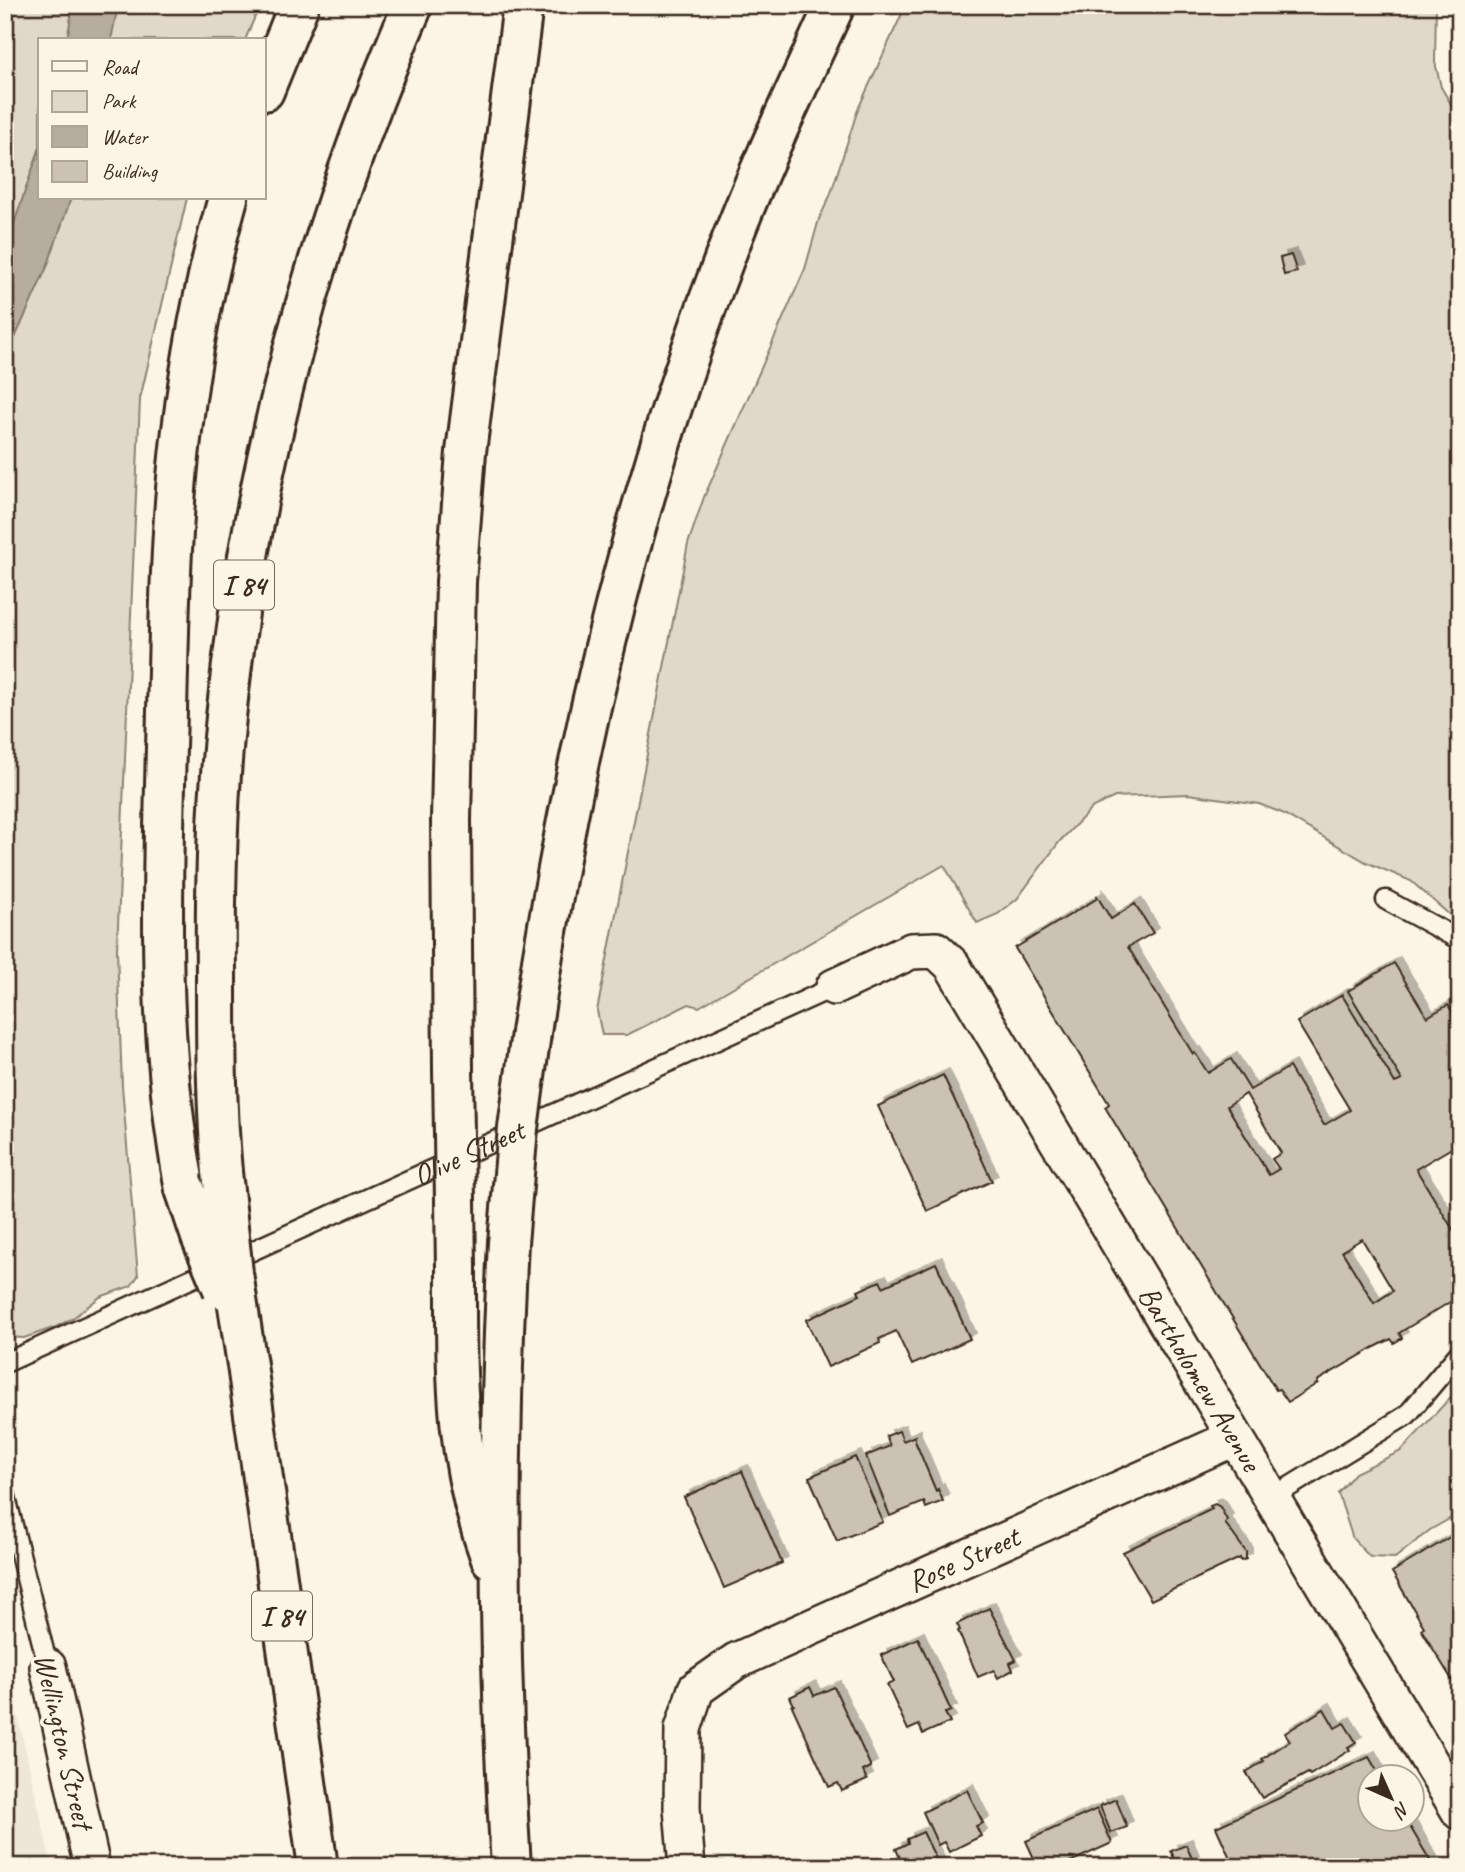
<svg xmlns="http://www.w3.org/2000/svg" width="1465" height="1872" viewBox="0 0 1465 1872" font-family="Caveat,sans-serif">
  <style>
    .built { fill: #eee6d6 }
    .green { fill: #e0d8c8; stroke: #8e8173; stroke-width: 2 }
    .water { fill: #b7ad9e; stroke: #85796b; stroke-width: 2 }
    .building { fill: #ccc2b3; stroke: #3b2a1e; stroke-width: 2; fill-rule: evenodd; filter: url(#shadow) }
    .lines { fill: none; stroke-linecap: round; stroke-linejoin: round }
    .service-casing { stroke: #3b2a1e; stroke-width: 23 }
    .minor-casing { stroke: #3b2a1e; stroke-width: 40 }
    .motorway-casing { stroke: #3b2a1e; stroke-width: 44 }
    .service { stroke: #fcf5e5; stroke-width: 18 }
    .minor { stroke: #fcf5e5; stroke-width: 35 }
    .motorway { stroke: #fcf5e5; stroke-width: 38 }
    .motorway-bridge-casing { stroke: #3b2a1e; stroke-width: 44; stroke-linecap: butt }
    .motorway-bridge { stroke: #fcf5e5; stroke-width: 38 }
    .labels { text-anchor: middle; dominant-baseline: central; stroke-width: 7; stroke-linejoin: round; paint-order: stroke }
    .shield { fill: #fcf5e5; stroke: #75675a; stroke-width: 2 }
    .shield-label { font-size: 28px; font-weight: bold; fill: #3b2a1e }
    .street-label { font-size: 30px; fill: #3b2a1e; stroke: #fcf5e5 }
  </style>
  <defs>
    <filter id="shadow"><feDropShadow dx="6" dy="-6" stdDeviation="0" flood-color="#0004"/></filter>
  </defs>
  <rect width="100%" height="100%" fill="#fcf5e5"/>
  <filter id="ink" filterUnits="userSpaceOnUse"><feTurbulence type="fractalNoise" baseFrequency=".0143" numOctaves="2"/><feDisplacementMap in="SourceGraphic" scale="14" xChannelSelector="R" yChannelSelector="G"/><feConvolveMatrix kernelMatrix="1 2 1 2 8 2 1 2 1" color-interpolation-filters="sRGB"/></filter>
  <g filter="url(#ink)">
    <path class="built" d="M5,1660L52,1867H5Z"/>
    <g class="green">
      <path d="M5,5H260L245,40H40V198H187L140,399L117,950L122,1086L138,1276L131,1286L100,1297L73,1318L56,1327L24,1338L5,1337Z"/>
      <path d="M906,5H1436L1435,62L1441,87L1460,119V924L1411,881L1366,862L1282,813L1259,804L1188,794L1115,797L1093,807L1060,841L1017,899L998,914L977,923L944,865L699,1007L689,1004L627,1035H602L597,1011L688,544L704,497L805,269L819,219L830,196L858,109Z"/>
      <path d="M1460,1387V1513L1430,1530L1395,1558L1370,1557L1353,1539L1338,1493L1355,1473L1401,1451Z"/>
    </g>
    <g class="water">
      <path d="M73,5H118L111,40H67Z"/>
      <path d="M40,147V198H71L47,267L5,360V250Z"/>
    </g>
    <g class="building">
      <path d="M1291,255L1297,272L1284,275L1280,258Z"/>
      <path d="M1097,896L1111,919L1135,904L1153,933L1128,947L1193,1054L1195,1053L1208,1073L1231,1059L1250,1090L1289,1067L1324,1125L1350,1110L1297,1022L1342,995L1395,1083L1402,1080L1348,991L1394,963L1427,1017L1448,1005L1460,1024V1143L1416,1169L1460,1241V1296L1399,1333L1402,1338L1394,1343L1391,1339L1375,1347L1317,1381L1318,1383L1288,1402L1279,1389L1276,1390L1105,1107L1109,1104L1015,948L1096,899ZM1246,1094L1281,1153L1272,1159L1279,1169L1269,1175L1227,1106ZM1362,1239L1393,1291L1374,1303L1342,1251Z"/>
      <path d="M943,1075L992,1181L927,1211L878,1106Z"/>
      <path d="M936,1263L970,1339L912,1365L896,1331L879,1339L880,1343L828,1367L806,1320L860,1295L858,1291L880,1281L883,1287Z"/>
      <path d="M899,1431L903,1441L915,1436V1441L936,1491L938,1489L943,1501L926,1508L924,1502L890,1516L866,1456L890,1446L886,1436Z"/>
      <path d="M855,1457L883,1522L837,1541L809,1477Z"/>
      <path d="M742,1471L782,1563L724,1588L684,1497Z"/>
      <path d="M1215,1504L1220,1507L1227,1520L1225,1523L1246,1552V1559L1241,1561L1240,1558L1151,1600L1123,1552L1212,1509L1210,1506Z"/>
      <path d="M1460,1531V1693L1421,1629L1424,1627L1392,1572Z"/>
      <path d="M989,1608L1016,1660L1010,1663L1013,1670L998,1678L994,1670L978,1677L958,1631L960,1630L957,1624Z"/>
      <path d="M918,1638L951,1711L945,1713L950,1722L923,1734L919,1725L908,1730L887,1685L894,1682L881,1655Z"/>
      <path d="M810,1687L814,1696L834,1687L871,1767L863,1771L867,1780L842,1791L838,1783L829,1787L792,1706L794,1705L790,1697Z"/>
      <path d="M1324,1709L1335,1728L1344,1723L1356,1742L1348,1747L1350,1750L1310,1775L1308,1773L1262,1798L1246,1772L1264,1761L1262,1759L1290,1741L1285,1733Z"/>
      <path d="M1369,1757L1381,1778H1370V1820H1406L1434,1867H1234L1216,1827Z"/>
      <path d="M967,1790L983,1823L976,1826L981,1836L949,1852L944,1842L938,1845L923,1812Z"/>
      <path d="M1116,1799L1127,1827L1111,1833L1100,1806Z"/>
      <path d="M1097,1809L1112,1843L1059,1867H1038L1026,1841Z"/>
      <path d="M923,1832L940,1867H904L896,1849L908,1843L907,1839Z"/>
      <path d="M1186,1845L1194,1863L1178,1867L1171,1851Z"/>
    </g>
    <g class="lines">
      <defs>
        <g id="service">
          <path d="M1386,900L1456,938L1460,942"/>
          <path id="s1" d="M5,1363L834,987"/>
          <path d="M5,1493L48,1667"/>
          <path d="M1271,1498L1407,1415L1460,1352"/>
        </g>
        <g id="minor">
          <path id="s2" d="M834,987L911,951L936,950L952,965L1460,1812"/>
          <path d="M48,1667L92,1867"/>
          <path id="s3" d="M687,1867L682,1808L683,1729L696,1689L736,1661L1234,1438"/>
        </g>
        <g id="motorway">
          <path d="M264,91L299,5"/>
          <path d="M531,1033C568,778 629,509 721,268C754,178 795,92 835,5"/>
          <path d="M453,1069L451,820L456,582L466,452L523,5"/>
          <path d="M222,1172C216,1106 216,1041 216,975C215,889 217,802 226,717C251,472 315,230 413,5"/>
          <path d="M185,1189C157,1045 162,894 166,747C169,651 169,553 179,457C188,370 204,282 228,198"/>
          <path d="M508,1243C497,1450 498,1660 511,1867"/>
          <path d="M456,1268C456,1374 454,1458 491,1559"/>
          <path d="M247,1365L318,1867"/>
        </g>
      </defs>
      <use href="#service" class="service-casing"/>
      <use href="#minor" class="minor-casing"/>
      <use href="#motorway" class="motorway-casing"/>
      <use href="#service" class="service"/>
      <use href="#minor" class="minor"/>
      <use href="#motorway" class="motorway"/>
      <defs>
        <g id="motorway-bridge">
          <path d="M453,1069L456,1268"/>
          <path d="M222,1172L233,1273L247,1365"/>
          <path d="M185,1189L201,1237L223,1289"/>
          <path d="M508,1243L518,1128L531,1033"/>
        </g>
      </defs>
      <use href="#motorway-bridge" class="motorway-bridge-casing"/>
      <use href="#motorway-bridge" class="motorway-bridge"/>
    </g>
  </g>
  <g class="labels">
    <g class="shield">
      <rect x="214" y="560.5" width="60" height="49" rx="5"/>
      <rect x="252" y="1591.5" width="60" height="49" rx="5"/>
    </g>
    <g class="shield-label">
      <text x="244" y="585">I 84</text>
      <text x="282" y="1616">I 84</text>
    </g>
    <g class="street-label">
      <text stroke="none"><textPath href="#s1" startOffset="509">Olive Street</textPath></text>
      <text stroke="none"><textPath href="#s2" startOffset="614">Bartholomew Avenue</textPath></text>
      <text stroke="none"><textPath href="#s3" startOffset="478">Rose Street</textPath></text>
      <text transform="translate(64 1741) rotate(77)">Wellington Street</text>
    </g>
  </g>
  <rect width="1465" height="1872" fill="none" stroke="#fcf5e5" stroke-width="28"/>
  <rect x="14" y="14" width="1437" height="1844" fill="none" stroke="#3b2a1e" stroke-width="2.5" filter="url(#ink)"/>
  <rect x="38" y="38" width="228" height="161" fill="#fcf5e5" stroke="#afa495" stroke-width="2"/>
  <rect x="52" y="61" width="35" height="10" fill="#fcf5e5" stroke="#afa495" stroke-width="2"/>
  <text x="102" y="74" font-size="21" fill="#3b2a1e">Road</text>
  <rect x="52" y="91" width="35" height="21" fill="#e0d8c8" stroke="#afa495" stroke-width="2"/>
  <text x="102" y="108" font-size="21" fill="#3b2a1e">Park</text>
  <rect x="52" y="126" width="35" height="21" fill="#b7ad9e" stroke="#afa495" stroke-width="2"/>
  <text x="102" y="144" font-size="21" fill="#3b2a1e">Water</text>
  <rect x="52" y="161" width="35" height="21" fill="#ccc2b3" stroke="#afa495" stroke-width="2"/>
  <text x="102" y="178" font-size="21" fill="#3b2a1e">Building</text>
  <g transform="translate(1391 1798) rotate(135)"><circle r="33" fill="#fcf5e5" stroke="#afa495" stroke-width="2"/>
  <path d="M0-5L12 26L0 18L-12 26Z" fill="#3b2a1e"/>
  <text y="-10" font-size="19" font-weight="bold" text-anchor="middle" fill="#3b2a1e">N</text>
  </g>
</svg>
